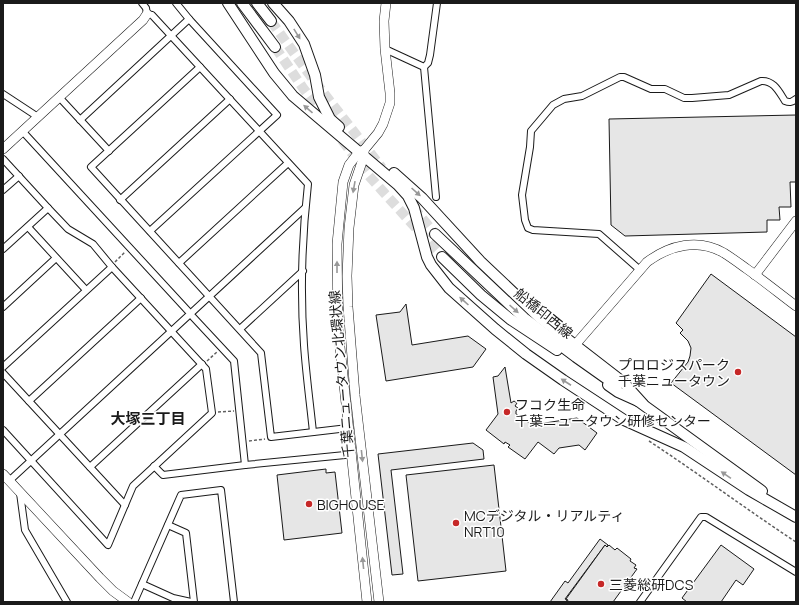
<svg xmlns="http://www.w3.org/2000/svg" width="799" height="605" viewBox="0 0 799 605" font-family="Manrope,'Noto Sans JP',sans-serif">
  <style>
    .building { fill: #e6e6e6; stroke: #1a1a1a }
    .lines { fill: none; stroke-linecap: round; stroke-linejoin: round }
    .primary-tunnel { stroke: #ddd; stroke-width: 10; stroke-dasharray: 10 5; stroke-linecap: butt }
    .street-casing { stroke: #1a1a1a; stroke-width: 8 }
    .secondary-casing { stroke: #1a1a1a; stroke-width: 10 }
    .primary-casing { stroke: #1a1a1a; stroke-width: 12 }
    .path { stroke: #5f5f5f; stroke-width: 1.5; stroke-dasharray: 3 2; stroke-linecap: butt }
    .street { stroke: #fff; stroke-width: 6 }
    .secondary { stroke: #fff; stroke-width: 9 }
    .primary { stroke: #fff; stroke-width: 10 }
    .oneway { fill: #989898 }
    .poi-dot { fill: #c62828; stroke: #fff; stroke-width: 1.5 }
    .labels { text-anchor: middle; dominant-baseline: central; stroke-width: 3; stroke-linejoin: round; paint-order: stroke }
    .street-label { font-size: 14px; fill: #1a1a1a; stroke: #fff }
    .poi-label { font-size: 14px; fill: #1a1a1a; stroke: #fff; text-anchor: start }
    .neighbourhood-label { font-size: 15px; font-weight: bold; fill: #1a1a1a; stroke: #fff }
  </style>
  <rect width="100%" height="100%" fill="#fff"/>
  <g class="building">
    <path d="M796,115V182H790L791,207H779L780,220H767V232L625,236L611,225L609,119Z"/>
    <path d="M711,274L796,337V475L671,383L688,362L690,356L691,348L688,341L680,333L683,330L676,323Z"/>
    <path d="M406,304L412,345L468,336L486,349L473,367L386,381L376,315L400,312Z"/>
    <path d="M505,367L511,403L514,401L517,403L515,406L518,408L516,411V414L532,425L577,418L597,433L585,450L579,445L559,448L554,454L538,442L525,459L508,447L510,445L505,442L504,444L486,430L498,414L493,377L498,376Z"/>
    <path d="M473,443L483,450L484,459L391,470L403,574L392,575L378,454Z"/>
    <path d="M494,465L506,571L418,581L406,475Z"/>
    <path d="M326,469V473L335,472L342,533L284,540L277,475Z"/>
    <path d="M600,539L608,545L607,547L605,545L565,599L567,600L566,602H550L565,581L568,583Z"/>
    <path d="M605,545L607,547L609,545L615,550L617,548L631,559L630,561L636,565L634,568L637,569L613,602H567L568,600L566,599Z"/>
    <path d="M721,545L754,569L743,585L736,580L721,602H687L682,598Z"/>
  </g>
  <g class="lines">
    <g class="primary-tunnel">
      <path d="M271,21L312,78L382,168"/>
      <path d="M275,47L303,88L329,123"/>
      <path d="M342,140L369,176L442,257"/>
      <path d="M413,207L435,234"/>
    </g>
    <defs>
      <g id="street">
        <path d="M142,3L146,8L147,14L152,15L308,184C302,237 300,291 304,345C306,374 310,403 313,432"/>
        <path d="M176,3L189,19"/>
        <path d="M385,49L424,67L428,63L430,55L437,3"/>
        <path d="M200,67L91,167L261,353L271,437L348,428"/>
        <path d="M424,67L436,197"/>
        <path d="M3,94L38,117"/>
        <path d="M59,97L109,151"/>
        <path d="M80,120L189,19L277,115L150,231"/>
        <path d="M25,134L188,311"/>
        <path d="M3,159L48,208L3,249"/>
        <path d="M3,190L19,176"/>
        <path d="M120,200L230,99"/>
        <path d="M48,208L68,229L93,244L112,267"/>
        <path d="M28,227L86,290"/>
        <path d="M179,263L288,163"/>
        <path d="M640,270L599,234L533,230L528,228L525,220L522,195L530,147L531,131L553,105L564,99L582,96L620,77H624L651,89H665L684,98H692L729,95L761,81C774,80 779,92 785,101C790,103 792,102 796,99"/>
        <path d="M3,307L56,258"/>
        <path d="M193,317L234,361L245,465"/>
        <path d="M240,329L303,271"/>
        <path d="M3,367L112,267L206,369L212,413L133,486L108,545L3,430"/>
        <path d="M3,373L125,505"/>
        <path d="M29,401L141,298"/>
        <path d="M154,466L163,475L245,465L345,455"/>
        <path d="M90,467L202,364"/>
        <path d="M9,481L305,208"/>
        <path d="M20,493L25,530L67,602"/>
        <path d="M168,525L186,533L194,602"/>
        <path d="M142,584L173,598L191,602"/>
        <path d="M134,602L181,495L221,490L234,602"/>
        <path d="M640,602L701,517H706L796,572"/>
      </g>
      <g id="secondary">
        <path d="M3,149L143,20L147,14"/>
        <path d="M364,150V156L354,185L349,228L347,276L348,307L355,395L379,602"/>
        <path d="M755,275L796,221"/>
        <path d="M575,345L647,262C670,245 698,238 724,253C732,258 740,264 747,269C764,281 780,294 796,306"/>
        <path d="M3,474L100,578L113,591L128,602"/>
        <path d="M367,602L338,328L337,244L343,182L349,165L359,152L364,150L378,133L383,124L390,103V93L385,49L384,21L386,3"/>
      </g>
      <g id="primary">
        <path d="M228,3L274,73L293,96L398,185L408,196L414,208L427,257L431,265L449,288L495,329L526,354L563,380L624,420L684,447L749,490L796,517"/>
        <path d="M242,3L275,47"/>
        <path d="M257,3L271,21"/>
        <path d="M273,3L289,21L304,44L315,75L319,97L330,119L339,127"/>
        <path d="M394,173L422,198L480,261L540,318L624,383L643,404"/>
        <path d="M435,234L524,318L576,357L617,386"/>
        <path d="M442,257L481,295L510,319L557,350"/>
        <path d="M608,385L618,392L638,401"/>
        <path d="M638,401L762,491"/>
      </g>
    </defs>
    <use href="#street" class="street-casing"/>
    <use href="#secondary" class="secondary-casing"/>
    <use href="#primary" class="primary-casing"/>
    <g class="path">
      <path d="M115,262L125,252"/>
      <path d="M207,361L217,352"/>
      <path d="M218,412L234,411"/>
      <path d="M249,441L265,439"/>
      <path d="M649,441C699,474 746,509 796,542"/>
    </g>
    <use href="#street" class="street"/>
    <use href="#secondary" class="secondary"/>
    <use href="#primary" class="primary"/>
  </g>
  <defs><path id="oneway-solid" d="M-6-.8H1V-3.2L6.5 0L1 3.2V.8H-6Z"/></defs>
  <g class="oneway">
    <use href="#oneway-solid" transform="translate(297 34) rotate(58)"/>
    <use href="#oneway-solid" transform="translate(308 109) rotate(-139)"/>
    <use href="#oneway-solid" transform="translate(354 187) rotate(100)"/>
    <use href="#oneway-solid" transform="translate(416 192) rotate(42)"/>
    <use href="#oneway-solid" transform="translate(337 267) rotate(-90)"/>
    <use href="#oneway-solid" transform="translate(464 301) rotate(-138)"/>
    <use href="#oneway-solid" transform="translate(514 309) rotate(42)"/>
    <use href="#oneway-solid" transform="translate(566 382) rotate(-147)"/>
    <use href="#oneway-solid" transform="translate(362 456) rotate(84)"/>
    <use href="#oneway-solid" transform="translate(726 475) rotate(-146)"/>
    <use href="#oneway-solid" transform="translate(363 563) rotate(-96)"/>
  </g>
  <g class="poi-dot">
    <circle cx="738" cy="372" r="4"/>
    <circle cx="507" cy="412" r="4"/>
    <circle cx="309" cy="504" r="4"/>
    <circle cx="456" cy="523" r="4"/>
    <circle cx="601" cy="584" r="4"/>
  </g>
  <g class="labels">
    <g class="street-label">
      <text transform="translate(544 313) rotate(39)">船橋印西線</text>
      <text transform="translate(341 374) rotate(-95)">千葉ニュータウン北環状線</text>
    </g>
    <g class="poi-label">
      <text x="730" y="364" text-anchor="end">プロロジスパーク<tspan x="730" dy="16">千葉ニュータウン</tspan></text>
      <text x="515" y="404">フコク生命<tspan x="515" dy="16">千葉ニュータウン研修センター</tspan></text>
      <text x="317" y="504">BIGHOUSE</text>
      <text x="464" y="515">MCデジタル・リアルティ<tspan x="464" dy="16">NRT10</tspan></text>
      <text x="609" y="584">三菱総研DCS</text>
    </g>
    <g class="neighbourhood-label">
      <text x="148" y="418">大塚三丁目</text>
    </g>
  </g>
  <rect width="799" height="605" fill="none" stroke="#1a1a1a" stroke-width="8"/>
</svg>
